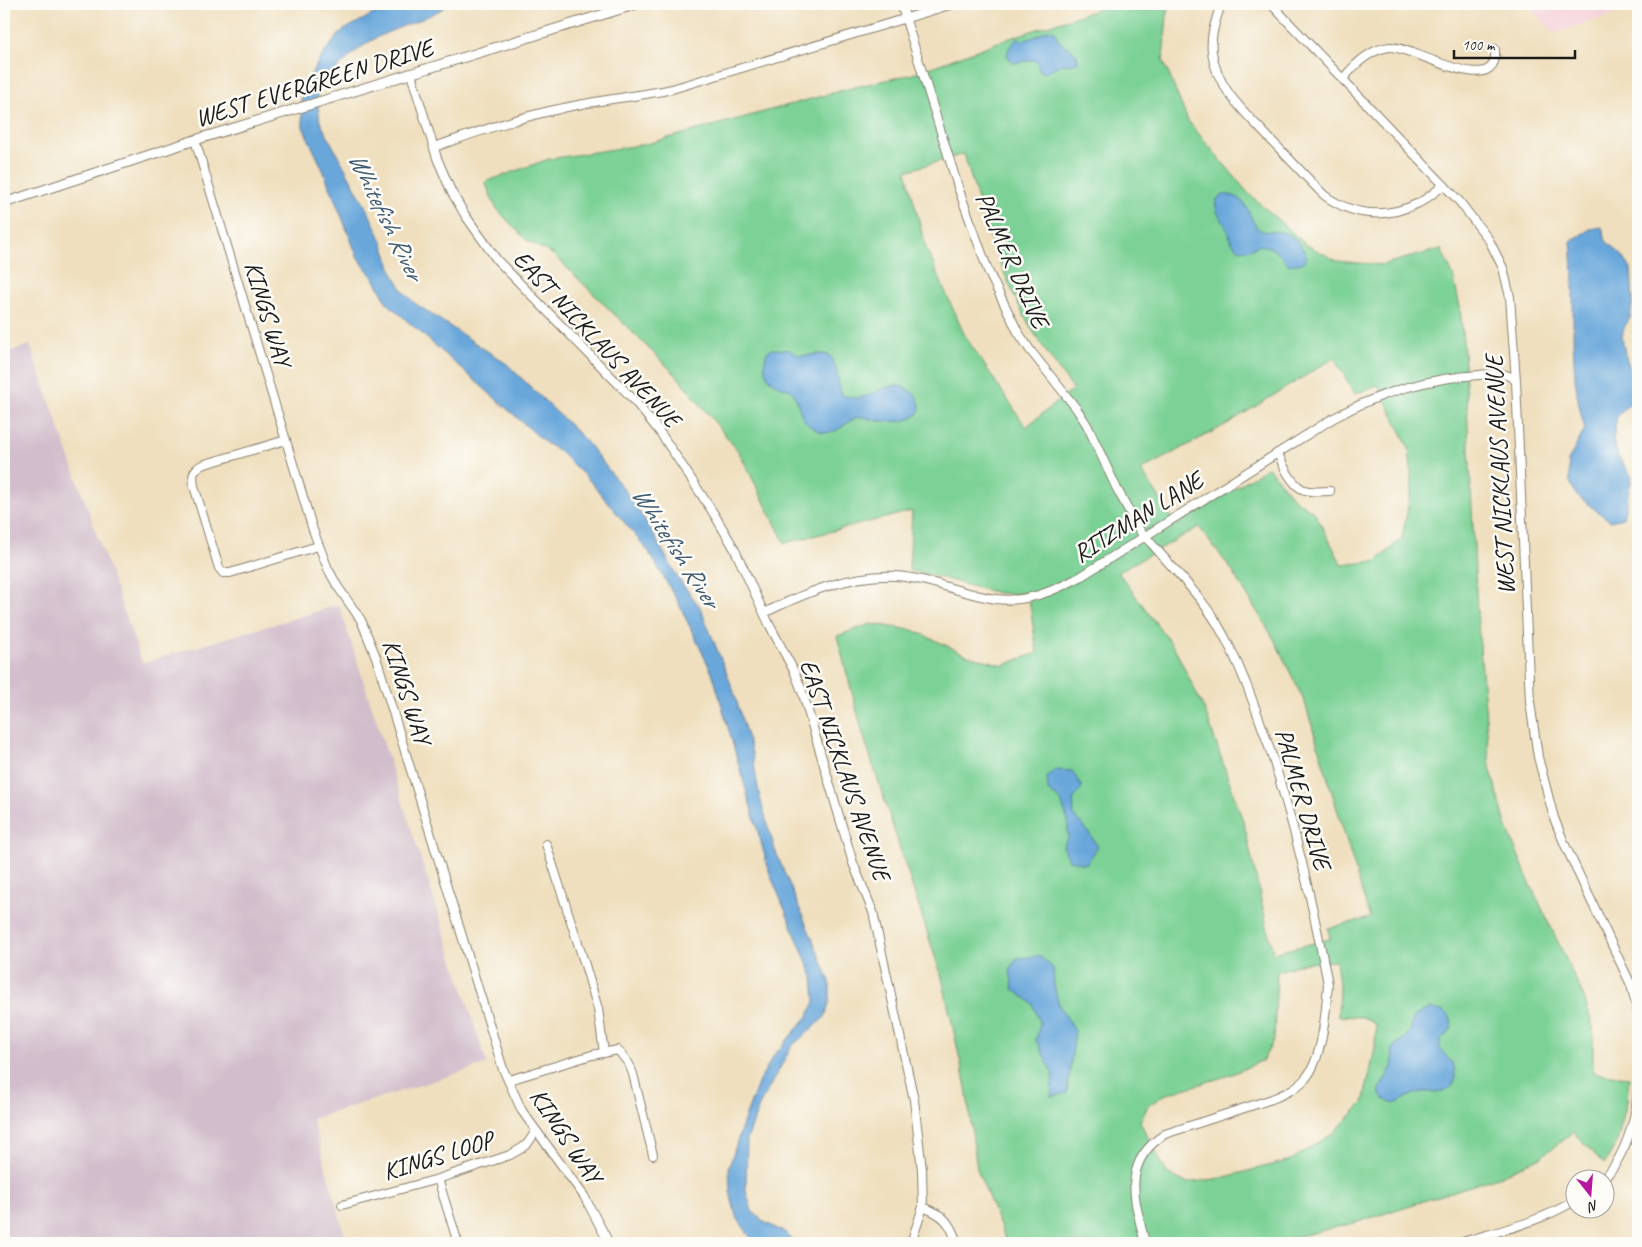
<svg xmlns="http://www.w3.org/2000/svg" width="1642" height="1247" viewBox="0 0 1642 1247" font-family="Caveat,sans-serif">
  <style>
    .built { fill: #f5cfd9 }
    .industrial { fill: #d1bdcb }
    .green { fill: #7bd196; stroke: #4c7659; fill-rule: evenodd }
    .water { fill: #69a7db; stroke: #42627c }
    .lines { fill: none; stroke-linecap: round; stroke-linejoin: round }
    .minor-casing { stroke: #867e6d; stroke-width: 10 }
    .tertiary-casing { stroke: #867e6d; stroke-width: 11 }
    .minor { stroke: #fff; stroke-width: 8 }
    .tertiary { stroke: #fff; stroke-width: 9 }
    .labels { text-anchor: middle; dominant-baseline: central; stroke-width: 5; stroke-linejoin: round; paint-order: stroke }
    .street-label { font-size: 25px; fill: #1c1c1c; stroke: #fdfcf7 }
    .water-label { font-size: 26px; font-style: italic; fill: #3f5b72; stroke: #fdfcf7 }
  </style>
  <rect width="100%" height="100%" fill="#fdfcf7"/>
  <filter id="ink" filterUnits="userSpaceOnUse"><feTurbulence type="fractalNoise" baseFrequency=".02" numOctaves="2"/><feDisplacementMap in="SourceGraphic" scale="10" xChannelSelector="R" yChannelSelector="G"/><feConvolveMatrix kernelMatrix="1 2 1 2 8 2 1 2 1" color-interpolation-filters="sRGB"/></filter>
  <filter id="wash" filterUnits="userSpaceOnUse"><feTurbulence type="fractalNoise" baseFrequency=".0096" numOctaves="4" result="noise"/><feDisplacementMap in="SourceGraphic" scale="20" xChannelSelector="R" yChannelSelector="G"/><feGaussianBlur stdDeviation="1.12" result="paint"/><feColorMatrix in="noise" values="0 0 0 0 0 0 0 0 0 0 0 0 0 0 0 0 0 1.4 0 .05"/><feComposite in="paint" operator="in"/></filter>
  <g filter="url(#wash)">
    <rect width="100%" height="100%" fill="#efdfbe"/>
    <path class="built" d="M1527,4H1638V7L1554,33Z"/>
    <path class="industrial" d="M30,345L142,663L339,605L487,1064L312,1119L347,1243H4V353Z"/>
    <path class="green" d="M1114,4H1168L1163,60L1188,121L1248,193L1305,244L1337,261L1381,265L1441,249L1453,275L1460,307L1465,364L1477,611L1490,767L1507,828L1528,879L1583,995L1593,1027V1073L1629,1077L1627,1101L1617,1143L1604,1164L1573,1132L1541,1157L1501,1176L1358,1222L1270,1243H1007L977,1169L966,1087L942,978L863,734L837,636L871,624L913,630L967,655L1003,665L1037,653L1028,592L1013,594L998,593L967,585L932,575L909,571L912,511L785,543L739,452L678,377L554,255L526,240L496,208L485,182L549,159L646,144L855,87L913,74L1001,41ZM964,154C978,202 993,249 1014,295C1029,329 1051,359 1073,389L1026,427L965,336L926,248L906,171ZM1334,358L1355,394L1378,385L1409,448L1412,485L1402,538L1377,561L1342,565L1315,513L1292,497L1268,467L1177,525L1141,470L1227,424ZM1199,527L1231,569L1274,639L1305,703L1370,918L1328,928L1330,939L1273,953L1244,824L1205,711L1175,649L1118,572ZM1336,961L1339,984L1338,1016L1363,1017L1376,1025L1375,1049L1363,1103L1332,1134L1291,1160L1221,1178L1186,1183L1167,1173L1140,1122L1148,1106L1164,1095L1230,1075L1263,1060L1274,1040L1277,972L1303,963Z"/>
    <g class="water">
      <path d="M401,4H449C428,20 401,25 378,37C355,48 337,70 318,87L317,97L320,122L367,209L382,241L393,273L403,291L416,304L507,364L585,440L630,497L647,523L678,578L700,607L733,689L752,753L760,798L775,850L830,981V1001L825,1017L792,1046L760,1104L747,1140L746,1191L752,1211L764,1222L786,1233L796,1243H754L736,1216L730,1193L729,1167L742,1126L759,1081L774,1055L808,1016L815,1002L813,977L770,874L713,675L678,602L649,552L589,480L558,450L547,444L387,303L375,280L358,258L323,170L303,127L301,100L309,77L324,53L342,31L375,13Z"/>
      <path d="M1047,30L1055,31C1056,35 1058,40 1061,43C1069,49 1077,49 1078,61L1071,65L1061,64L1045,73L1040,71L1037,62L1034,60L1014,63C1002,56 1009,46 1017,39C1031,41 1035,36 1047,30Z"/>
      <path d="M1223,195C1247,193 1247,214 1258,229C1266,233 1274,231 1282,232C1294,234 1304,248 1307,258C1301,265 1296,265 1288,264C1281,255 1270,243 1258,246C1250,249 1246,251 1238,249C1229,242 1230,234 1225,225C1220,216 1214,211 1216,200Z"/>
      <path d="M1602,227L1606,241L1622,255L1631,269L1633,300L1630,318L1624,328L1622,338L1625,353L1638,395L1617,417L1613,440L1618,456L1632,477L1623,518L1610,521L1576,495L1570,482L1568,461L1585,429C1566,368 1577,303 1571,241L1590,229Z"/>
      <path d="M772,349L789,350L800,356L819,354L829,355C839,367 836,380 842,395C846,396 852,398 856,398C872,397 888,381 903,387C910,390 917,395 919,402C926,423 892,422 879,421C873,420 867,417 861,417C848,416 836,443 813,428C796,418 801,398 790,390C787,388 783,388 780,386C764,379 762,367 767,352Z"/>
      <path d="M1055,770L1072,771L1082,787L1073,800L1074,816L1087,830L1098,847L1086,864L1069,860L1063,846L1068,838V821L1061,801L1048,790L1047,776Z"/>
      <path d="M1039,956L1053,968L1054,985L1059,1005L1075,1031L1067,1093L1051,1097L1053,1075L1036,1040L1040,1023L1032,1003L1013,989L1010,970L1017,958Z"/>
      <path d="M1430,1009C1445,1010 1454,1014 1451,1030L1440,1041C1438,1051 1444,1053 1450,1060C1454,1064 1455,1069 1455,1075C1455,1099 1431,1089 1418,1093C1411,1094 1404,1100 1397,1103C1366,1099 1385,1082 1392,1067C1394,1061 1391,1054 1393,1048C1396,1043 1404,1040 1407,1035C1412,1030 1411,1027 1412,1022C1413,1014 1424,1011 1430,1009Z"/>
    </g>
  </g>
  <g filter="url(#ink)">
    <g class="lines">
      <defs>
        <g id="minor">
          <path d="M901,4L959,190L989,273L1018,332L1030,350L1076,408L1087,425L1117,489L1144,538"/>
          <path d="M1221,4C1216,20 1210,35 1212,52C1216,88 1245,112 1268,137C1287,156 1305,176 1324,195C1354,217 1385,219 1419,203C1428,198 1436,191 1444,185"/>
          <path d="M1271,4L1459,201L1489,240L1503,268L1510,297L1516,381L1530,702L1538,757L1554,818L1565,845L1631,985L1638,1012"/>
          <path d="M411,74L437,158L451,191L465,215L497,260L633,399L659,431L676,456L714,514L734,548L769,624L795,673L803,694L853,863L873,912L914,1100L922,1170L923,1207L911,1243"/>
          <path d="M1343,79C1354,65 1371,49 1390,47C1413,46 1500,102 1495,49"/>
          <path d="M195,140L313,530L328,569L338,587L361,620L376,657L503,1069L522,1111L584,1196L609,1243"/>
          <path d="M434,147C475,133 516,118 559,109C596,100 635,97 672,89L953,4"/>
          <path d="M286,440L202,465C193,470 192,475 194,486L219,568L223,573H230L318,546"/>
          <path d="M1278,453C1282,464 1291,483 1302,489C1310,493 1321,491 1330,491"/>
          <path d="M764,613C805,593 849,574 895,576C930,578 961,594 996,599C1026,603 1054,591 1080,577L1332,419C1378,393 1426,378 1479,375C1491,374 1507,371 1516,381"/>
          <path d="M546,844L585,965L598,1009L604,1053"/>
          <path d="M509,1080L592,1055L618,1050L629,1064L633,1074L653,1155"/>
          <path d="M438,1179L458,1243"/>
          <path d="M1602,1180C1621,1163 1632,1131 1636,1107C1638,1095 1638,1083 1638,1072"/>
          <path d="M342,1205L438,1179L510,1155L522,1148L528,1143L536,1131"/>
          <path d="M923,1207C944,1215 950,1222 957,1243"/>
          <path d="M1145,1243C1135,1200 1120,1163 1165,1134L1272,1099C1284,1094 1296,1089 1305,1079C1323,1059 1326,1010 1328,984C1312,902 1294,820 1267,741C1253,701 1239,661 1218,625C1198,592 1170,566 1146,537"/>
          <path d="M1460,1243C1499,1231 1540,1222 1574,1201"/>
        </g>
        <path id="tertiary" d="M4,203L195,140L637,4"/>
      </defs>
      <use href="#minor" class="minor-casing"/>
      <use href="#tertiary" class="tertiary-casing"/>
      <use href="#minor" class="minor"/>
      <use href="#tertiary" class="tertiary"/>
    </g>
  </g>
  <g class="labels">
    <g class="street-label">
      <text transform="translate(314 83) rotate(-17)">WEST EVERGREEN DRIVE</text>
      <text transform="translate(1012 260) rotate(66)">PALMER DRIVE</text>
      <text transform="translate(268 314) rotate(73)">KINGS WAY</text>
      <text transform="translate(597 339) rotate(47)">EAST NICKLAUS AVENUE</text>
      <text transform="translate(1500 475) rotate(-93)">WEST NICKLAUS AVENUE</text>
      <text transform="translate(1138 517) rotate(-32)">RITZMAN LANE</text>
      <text transform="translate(407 692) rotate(72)">KINGS WAY</text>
      <text transform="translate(845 770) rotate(71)">EAST NICKLAUS AVENUE</text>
      <text transform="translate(1303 799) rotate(74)">PALMER DRIVE</text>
      <text transform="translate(566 1136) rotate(56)">KINGS WAY</text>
      <text transform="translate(438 1156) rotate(-17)">KINGS LOOP</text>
    </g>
    <g class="water-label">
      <text transform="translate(386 216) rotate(64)">Whitefish River</text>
      <text transform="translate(676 547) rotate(57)">Whitefish River</text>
    </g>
  </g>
  <rect width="1642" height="1247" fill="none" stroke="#fdfcf7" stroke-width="20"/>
  <g transform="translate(1590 1194) rotate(163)"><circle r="24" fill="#fdfcf7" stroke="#a3a29f"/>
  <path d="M0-4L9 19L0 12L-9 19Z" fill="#b5179e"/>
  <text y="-8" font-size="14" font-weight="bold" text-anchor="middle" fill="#1c1c1c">N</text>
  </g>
  <path d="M1454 50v8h121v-8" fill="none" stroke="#1c1c1c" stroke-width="2.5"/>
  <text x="1462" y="50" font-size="15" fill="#1c1c1c" stroke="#fdfcf7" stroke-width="4" paint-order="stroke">100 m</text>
</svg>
